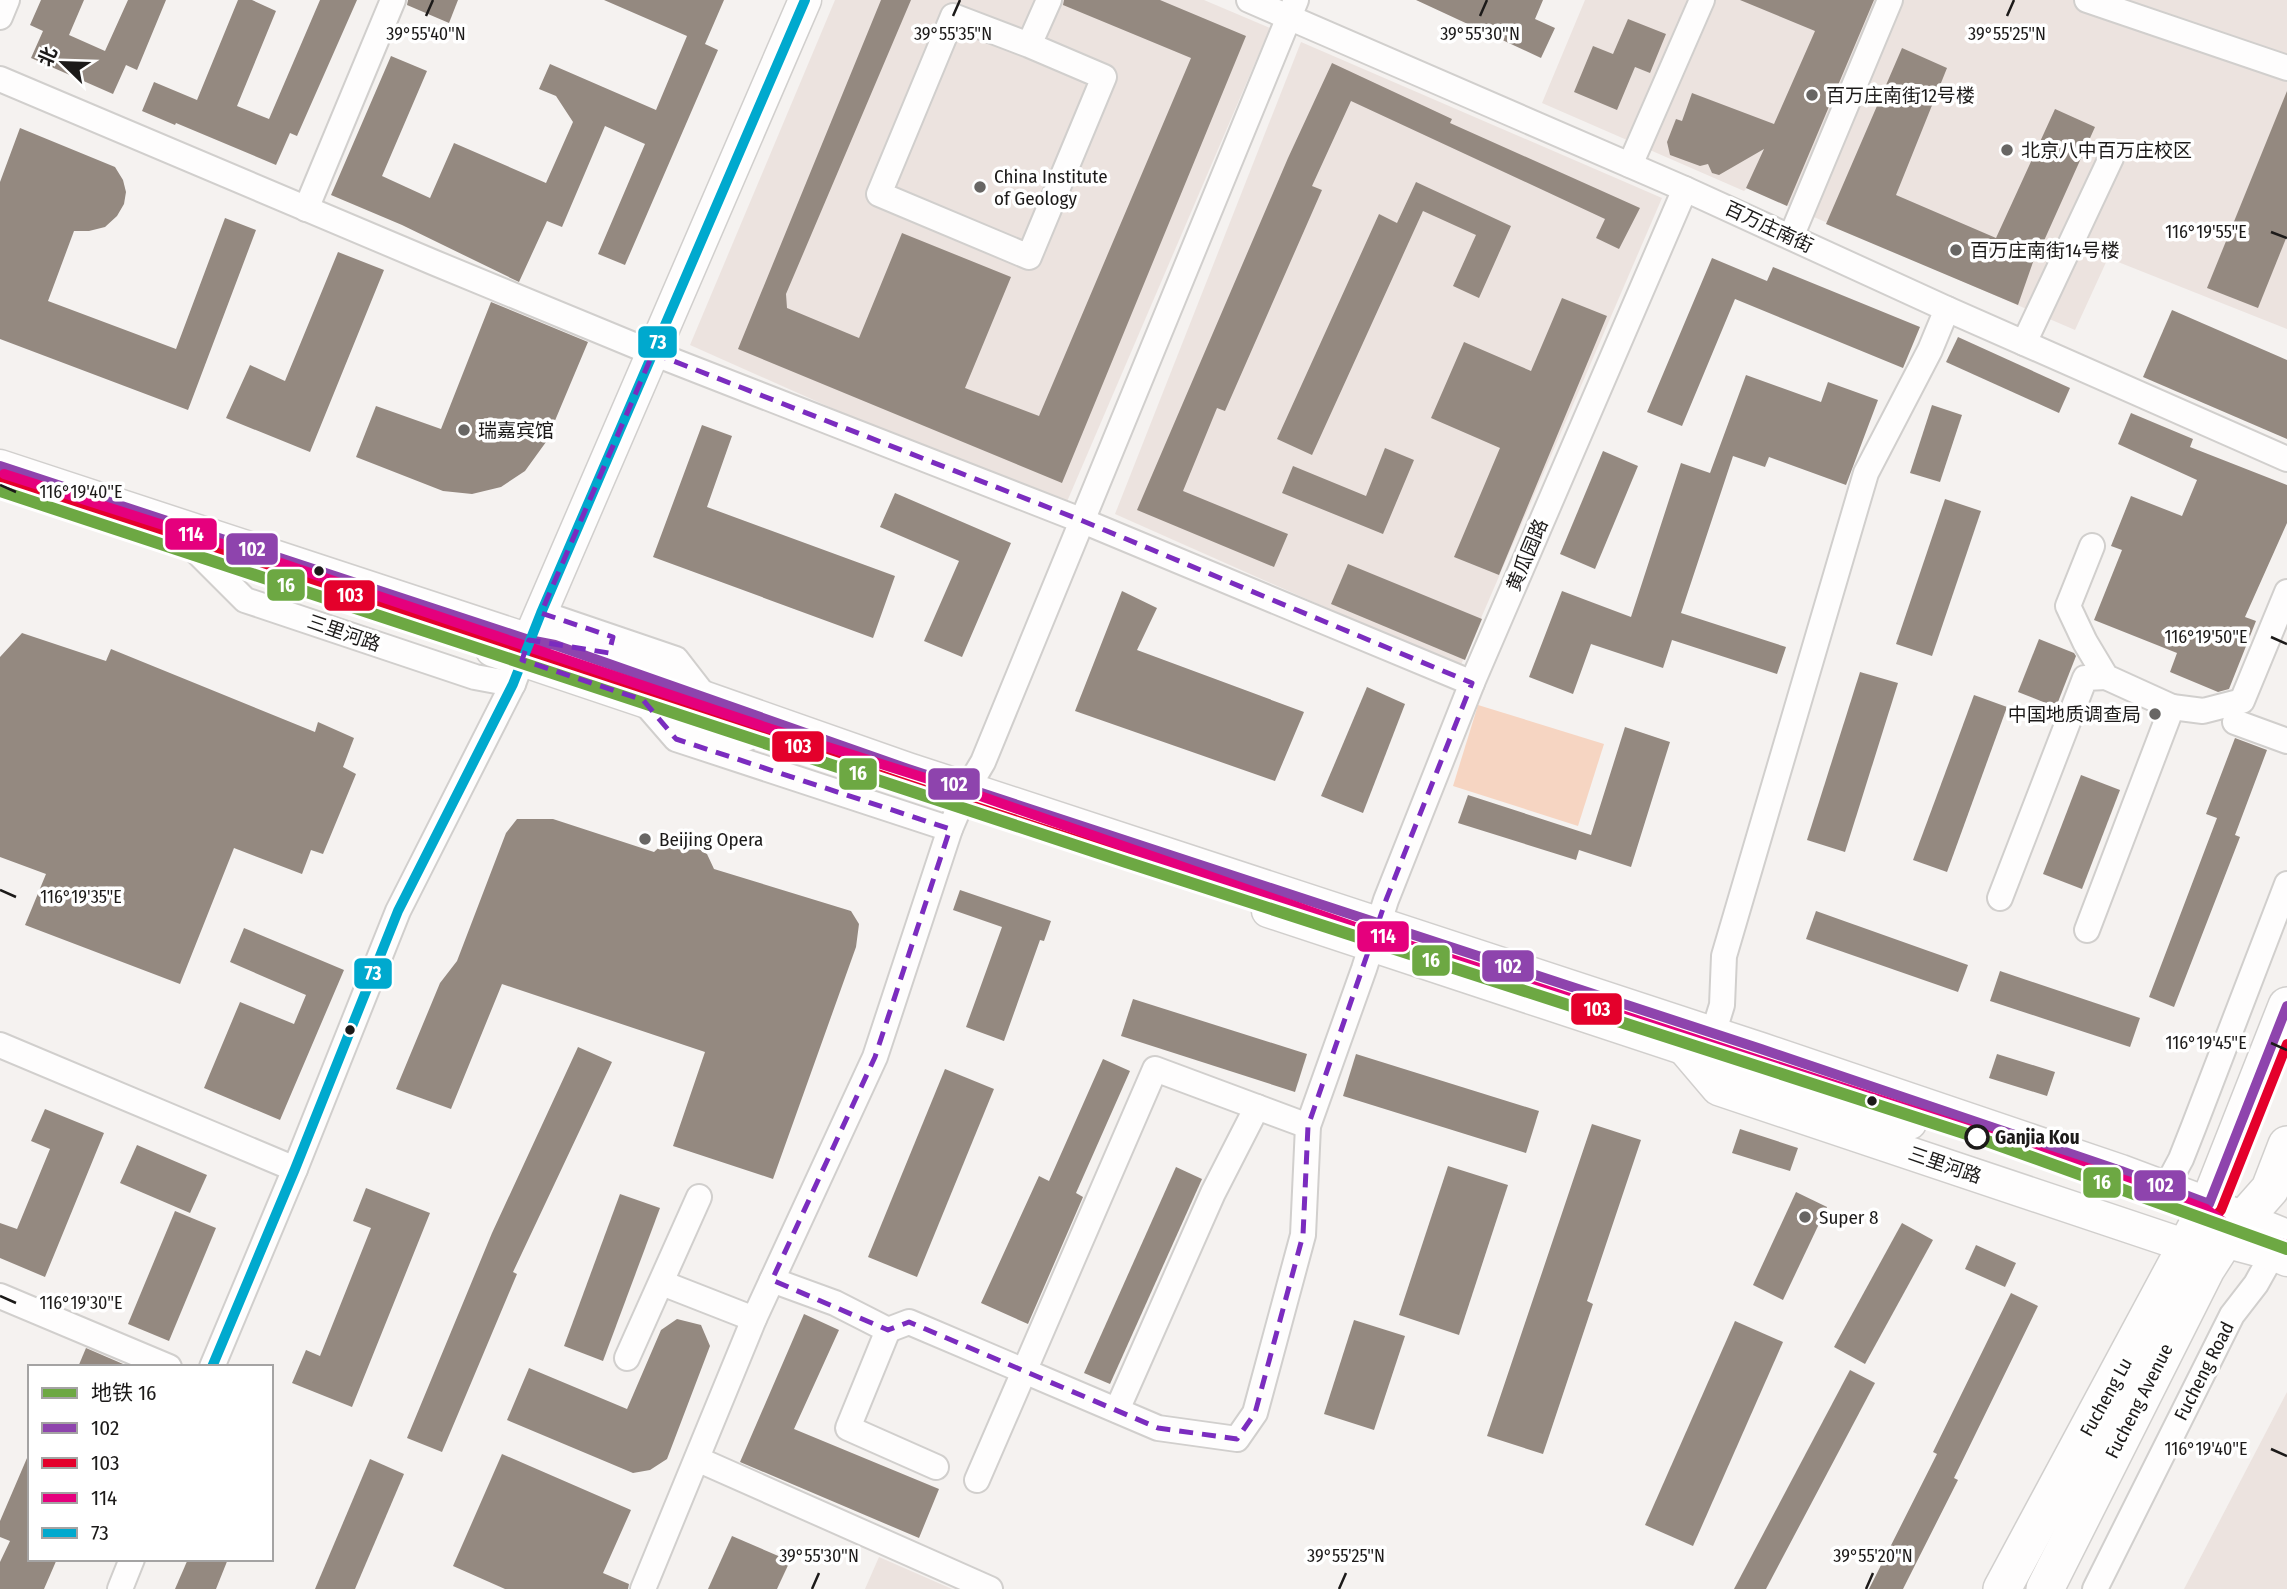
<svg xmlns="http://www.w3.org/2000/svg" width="2287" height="1589" viewBox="0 0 2287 1589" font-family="'Fira Sans Condensed','Noto Sans SC',sans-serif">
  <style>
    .built { fill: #ece3df }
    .green { fill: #f6d5c2 }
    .building { fill: #948980 }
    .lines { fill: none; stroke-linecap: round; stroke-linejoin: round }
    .minor-casing { stroke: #d1cfcd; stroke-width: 28 }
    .major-casing { stroke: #d1cfcd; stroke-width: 35 }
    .highway-casing { stroke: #d1cfcd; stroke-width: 40 }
    .minor { stroke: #fefdfd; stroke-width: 24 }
    .major { stroke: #fefdfd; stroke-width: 32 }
    .highway { stroke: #fefdfd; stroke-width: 37 }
    .bus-1-casing { stroke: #fff; stroke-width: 16 }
    .bus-2-casing { stroke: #fff; stroke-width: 16 }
    .bus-3-casing { stroke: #fff; stroke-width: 16 }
    .bus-4-casing { stroke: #fff; stroke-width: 16 }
    .bus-1 { stroke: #8e44ad; stroke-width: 10 }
    .bus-2 { stroke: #e4002b; stroke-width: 10 }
    .bus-3 { stroke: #e5007d; stroke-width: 10 }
    .bus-4 { stroke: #00a9ce; stroke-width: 10 }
    .metro-1-casing { stroke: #fff; stroke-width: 18 }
    .metro-1 { stroke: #6da843; stroke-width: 12 }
    .marked { fill: none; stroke: #7b2cbf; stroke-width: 5; stroke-dasharray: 14 9; stroke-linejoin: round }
    .ticks { fill: none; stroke: #1c1a19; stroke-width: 2.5 }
    .poi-dot { fill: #686664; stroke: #fff; stroke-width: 2.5 }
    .bus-dot { fill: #1c1a19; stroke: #fff; stroke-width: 2.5 }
    .stop-dot { fill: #fff; stroke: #1c1a19; stroke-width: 3.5 }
    .labels { text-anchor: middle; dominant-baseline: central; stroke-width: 7; stroke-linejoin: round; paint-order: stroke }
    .poi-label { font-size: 19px; fill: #1c1a19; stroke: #fff; text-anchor: start }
    .street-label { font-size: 19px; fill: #1c1a19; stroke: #fff }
    .stop-label { font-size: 19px; font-weight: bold; fill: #1c1a19; stroke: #fff; text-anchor: start }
    .ticks-label { font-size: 18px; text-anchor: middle; fill: #1c1a19; stroke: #fff; stroke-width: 7; stroke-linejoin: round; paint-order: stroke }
    .line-badge { stroke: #fff; stroke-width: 2.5 }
    .badge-label { font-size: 19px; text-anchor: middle; font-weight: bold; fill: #fff }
  </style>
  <rect width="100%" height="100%" fill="#f5f2f0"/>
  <g class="built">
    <path d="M835,0H1204L1270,28L1063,511L690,345Z"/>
    <path d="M1585,0H2287V329L2108,258L2075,330L1747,188L1744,191L1542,103Z"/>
    <path d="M1301,42L1662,198L1460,667L1115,514Z"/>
    <path d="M2287,1392V1589H2184Z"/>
    <path d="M879,1557L952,1589H865Z"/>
  </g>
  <path class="green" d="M1478,705L1604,744L1578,826L1453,786Z"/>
  <g class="building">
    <path d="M41,0H84L69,35L105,51L128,0H166L137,70L126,65L113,94L31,58L43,31L30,25Z"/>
    <path d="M238,0H252L276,11L237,106L269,119L320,0H357L297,136L290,133L276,165L176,123L175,125L142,111L154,82L197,100Z"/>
    <path d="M408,0H458L449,23L407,5Z"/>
    <path d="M604,0H724L705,44L718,50L625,265L598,254L645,144L605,126L562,227L547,221L519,282L402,225L331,195L391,56L427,71L382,176L430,198L454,143L546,183L573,122L556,96L539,89L550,64L656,110L687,36Z"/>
    <path d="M881,0H911L786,294L787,308L859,338L902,233L1011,277L965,388L1039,416L1191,58L1063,5L1064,0H1160L1246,36L1062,483L738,349Z"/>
    <path d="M1416,0H1543L1535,19L1555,28L1541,58Z"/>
    <path d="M1740,0H1874L1787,206L1746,188L1764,149L1719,175L1712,173L1708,164L1700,166L1670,155L1667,142L1676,119L1682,121L1692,93L1774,124L1815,31Z"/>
    <path d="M1628,19L1666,34L1650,73L1635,67L1617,110L1574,92L1593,46L1613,54Z"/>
    <path d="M1902,48L1947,68L1896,195L1996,238L2055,109L2095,127L2043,243L2040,242L2018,305L1826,224Z"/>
    <path d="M1332,63L1452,119L1450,123L1640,208L1619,249L1596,238L1605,219L1351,101L1312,186L1322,190L1225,411L1217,408L1183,491L1288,534L1274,567L1137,510L1288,158Z"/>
    <path d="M2287,91V236L2258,308L2207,288Z"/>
    <path d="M20,128L115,167L123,180L126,192L124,204L117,216L105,227L89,231H74L48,301L176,349L225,218L256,230L188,410L0,339V182Z"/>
    <path d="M1416,182L1511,226L1479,298L1453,286L1476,235L1423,211L1312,455L1277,439L1379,214L1397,223Z"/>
    <path d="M338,252L384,270L310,452L226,418L250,365L285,381Z"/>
    <path d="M1712,258L1767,281L1773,267L1920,327L1903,368L1735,299L1682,426L1647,412Z"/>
    <path d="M1562,298L1607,316L1499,575L1454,557L1500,448L1431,418L1464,342L1531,371Z"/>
    <path d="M491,302L588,342L546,442L525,471L501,487L472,494L443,491L356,457L376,406L441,429Z"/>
    <path d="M2172,310L2287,360V439L2143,377Z"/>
    <path d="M1958,337L2070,388L2059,413L1946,362Z"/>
    <path d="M1746,375L1821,402L1828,382L1878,400L1846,485L1769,457L1765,467L1733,456L1681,613L1786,647L1777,674L1672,640L1663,668L1591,644L1573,694L1529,677L1562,591L1631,617L1681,463L1710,473Z"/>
    <path d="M1932,405L1962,415L1940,482L1910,473Z"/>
    <path d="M2131,413L2193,439L2190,447L2287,485V523L2245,617L2256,621L2229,689L2218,692L2170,672L2177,653L2094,620L2122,550L2111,546L2131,496L2182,516L2197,480L2118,444Z"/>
    <path d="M702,425L732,436L707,507L895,576L873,638L653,557Z"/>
    <path d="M1385,448L1414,460L1383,534L1282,493L1293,466L1366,496Z"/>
    <path d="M1603,451L1638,466L1595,569L1560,554Z"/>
    <path d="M895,493L1011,543L962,657L924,641L959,561L880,527Z"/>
    <path d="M1945,499L1981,511L1932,656L1896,644Z"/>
    <path d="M1348,564L1482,619L1465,660L1331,604Z"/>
    <path d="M1122,591L1157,608L1137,650L1304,712L1275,781L1075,711Z"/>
    <path d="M22,633L106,661L111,649L315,732L318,722L354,738L343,767L356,774L323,854L311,850L302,874L234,848L180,984L25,925L46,874L0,857V657Z"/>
    <path d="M2039,639L2074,653L2076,656L2056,707L2018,692Z"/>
    <path d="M1860,672L1898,683L1845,852L1807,840Z"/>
    <path d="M1367,687L1405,704L1363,813L1321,796Z"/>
    <path d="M1974,695L2007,707L1947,872L1913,860Z"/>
    <path d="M1625,727L1670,742L1631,867L1579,850L1576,860L1458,823L1468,795L1591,835Z"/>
    <path d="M2235,738L2267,750L2235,835L2240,837L2174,1007L2149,997L2217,818L2206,814Z"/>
    <path d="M2081,775L2120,790L2082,889L2043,874Z"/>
    <path d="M517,819H553L654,852L667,840L690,843L707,854L714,869L851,911L859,924L856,947L773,1179L673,1146L705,1052L502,984L451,1109L396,1089L440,983L457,961L506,833Z"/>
    <path d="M960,890L1051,921L1044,941L1040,940L1004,1041L966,1027L1002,927L953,910Z"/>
    <path d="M1816,911L1968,965L1958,992L1806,939Z"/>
    <path d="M244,928L344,970L280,1120L204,1088L240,1002L294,1024L306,995L230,962Z"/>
    <path d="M2000,971L2140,1018L2130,1047L1990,1001Z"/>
    <path d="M1133,999L1307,1054L1295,1092L1121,1036Z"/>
    <path d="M578,1047L612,1062L513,1272L517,1274L442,1452L407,1438L492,1233Z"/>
    <path d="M1356,1054L1539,1111L1526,1153L1343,1096Z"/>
    <path d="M1997,1054L2055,1072L2047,1096L1989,1078Z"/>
    <path d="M1103,1059L1130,1071L1076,1193L1083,1197L1028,1324L981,1303L1039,1176L1049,1181Z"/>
    <path d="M945,1069L994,1089L917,1277L868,1257Z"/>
    <path d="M45,1109L104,1133L45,1277L0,1258V1223L17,1229L50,1149L31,1141Z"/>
    <path d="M1592,1124L1641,1140L1587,1301L1593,1304L1543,1454L1487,1436Z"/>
    <path d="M1740,1129L1798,1148L1790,1171L1732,1153Z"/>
    <path d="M137,1145L207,1175L190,1213L120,1183Z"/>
    <path d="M1448,1166L1508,1185L1459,1335L1399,1315Z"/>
    <path d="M1176,1167L1202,1179L1110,1384L1084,1373Z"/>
    <path d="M366,1188L430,1213L352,1407L292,1383L306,1350L320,1356L371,1228L353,1221Z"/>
    <path d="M1796,1192L1827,1207L1783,1300L1753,1285Z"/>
    <path d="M620,1194L660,1208L603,1361L564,1346Z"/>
    <path d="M175,1211L216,1228L169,1341L128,1324Z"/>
    <path d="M1902,1223L1933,1240L1865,1364L1834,1347Z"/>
    <path d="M1976,1245L2016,1263L2005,1287L1965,1269Z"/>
    <path d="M2011,1293L2038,1306L1954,1478L1958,1480L1903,1589H1869L1937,1454L1933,1452Z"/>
    <path d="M804,1314L839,1330L794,1429L939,1489L919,1538L740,1462Z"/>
    <path d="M677,1319L701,1325L710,1346L667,1459L650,1470L633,1473L507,1420L529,1368L627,1409L661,1330Z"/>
    <path d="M1354,1320L1405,1336L1374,1430L1324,1414Z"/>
    <path d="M1735,1321L1783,1342L1693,1546L1645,1525Z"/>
    <path d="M86,1348L130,1367H78Z"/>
    <path d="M1850,1370L1875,1383L1766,1589H1734Z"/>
    <path d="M30,1451V1559H57L44,1589H0V1562L10,1541L0,1537V1521Z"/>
    <path d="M502,1454L631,1510L603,1573L629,1584L628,1589H505L453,1566Z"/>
    <path d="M370,1459L404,1474L355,1589H315Z"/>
    <path d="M732,1536L790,1561L777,1589H708Z"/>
    <path d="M188,1559H228L216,1589H175Z"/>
  </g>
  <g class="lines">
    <defs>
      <g id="minor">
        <path d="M1249,0L1685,189L1947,309L2287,459"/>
        <path d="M2087,0L2287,68"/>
        <path d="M0,17L7,0"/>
        <path d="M1029,45L953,16L879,194L1029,257L1104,77L1029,45L1049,0"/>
        <path d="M0,79L435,263L653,353L1083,521L1472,683"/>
        <path d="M1630,165L1702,0"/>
        <path d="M306,209L393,0"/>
        <path d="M1791,237L1890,0"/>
        <path d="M2024,343L2111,158"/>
        <path d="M2092,546L2068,606L2085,642L2106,677L2172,707"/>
        <path d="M194,549L245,600L475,677L513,684"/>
        <path d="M541,613L676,659L707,699"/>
        <path d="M643,701L676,739L950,829"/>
        <path d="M2235,722L2287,741"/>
        <path d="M2000,898L2085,678L2106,677"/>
        <path d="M2087,930L2172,707L2203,711L2242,701L2287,592"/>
        <path d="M1713,1034L1722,1005L1724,956L1866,473L1930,350L1947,309"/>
        <path d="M0,1045L295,1169"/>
        <path d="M2166,1187L2181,1159L2194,1126L2287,884"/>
        <path d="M772,1280L835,1303L888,1330L909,1322L1158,1428L1237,1439L1255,1413L1303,1235L1308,1126L1364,969L1386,900L1472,683L1685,189"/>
        <path d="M662,1283L754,1319"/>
        <path d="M0,1296L169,1367"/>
        <path d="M888,1330L848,1428L936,1467"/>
        <path d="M627,1358L699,1197"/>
        <path d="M212,1367L295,1169L398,911L513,684L528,644"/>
        <path d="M1117,1410L1213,1193L1257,1107"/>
        <path d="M697,1459L990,1589"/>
        <path d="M977,1480L1155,1069L1308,1126"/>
        <path d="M120,1589L132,1559"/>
        <path d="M643,1589L754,1319L875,1057L950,829L967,789L983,762L1296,0"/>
        <path d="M2095,1589L2232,1315L2256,1284L2280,1241"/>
      </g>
      <g id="major">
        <path d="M0,466L529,640L555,645L908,769L1761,1049L2121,1171L2209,1204L2287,1236"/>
        <path d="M529,640L805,0"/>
        <path d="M492,650L745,735"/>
        <path d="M1268,911L1910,1123"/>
        <path d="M1684,1049L1718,1089L2187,1246L2224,1241L2273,1254L2287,1260"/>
      </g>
      <g id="highway">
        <path d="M2002,1589L2209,1204L2287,1006"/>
        <path d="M2045,1589L2206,1269L2224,1241L2270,1189L2287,1145"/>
      </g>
    </defs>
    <use href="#minor" class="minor-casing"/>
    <use href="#major" class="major-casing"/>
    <use href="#highway" class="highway-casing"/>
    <use href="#minor" class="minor"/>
    <use href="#major" class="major"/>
    <use href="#highway" class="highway"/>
    <defs>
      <path id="bus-1" d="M0,466L529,640L555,645L908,769L1761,1049L2121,1171L2209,1204L2287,1006"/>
      <path id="bus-2" d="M0,481L525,653L551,659C670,700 788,744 907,784C1340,928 1777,1061 2205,1218L2215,1217L2221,1210L2287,1044"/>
      <path id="bus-3" d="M4,474L260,556L771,729L966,791L1375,934L2161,1192L2206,1209L2231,1228L2287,1245"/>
      <path id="bus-4" d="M212,1367L295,1169L398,911L513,684L541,613L805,0"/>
    </defs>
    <use href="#bus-1" class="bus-1-casing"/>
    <use href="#bus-2" class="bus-2-casing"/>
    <use href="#bus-3" class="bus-3-casing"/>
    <use href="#bus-4" class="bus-4-casing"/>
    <use href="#bus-1" class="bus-1"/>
    <use href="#bus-2" class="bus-2"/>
    <use href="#bus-3" class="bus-3"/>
    <use href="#bus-4" class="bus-4"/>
    <defs>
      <path id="metro-1" d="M0,491L1126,862L1973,1136L2287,1249"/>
    </defs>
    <use href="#metro-1" class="metro-1-casing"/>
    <use href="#metro-1" class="metro-1"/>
  </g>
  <path class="marked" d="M653,353L1083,521L1472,683L1386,900L1308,1126L1303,1235L1255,1413L1237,1439L1158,1428L909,1322L888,1330L772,1280L875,1057L950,829L676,739L643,700L522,660L529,640L609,653L613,637L541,613Z"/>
  <path class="ticks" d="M426,16L433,0M953,16L960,0M1480,16L1487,0M2007,16L2014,0M2271,232L2287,238M0,485L16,492M2271,637L2287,644M0,890L16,897M2271,1043L2287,1050M0,1296L16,1303M2271,1449L2287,1456M812,1589L819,1573M1339,1589L1346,1573M1866,1589L1873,1573"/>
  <g class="poi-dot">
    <circle cx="1812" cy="95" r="7"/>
    <circle cx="2007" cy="150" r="7"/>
    <circle cx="980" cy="187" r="7"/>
    <circle cx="1956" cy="250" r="7"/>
    <circle cx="464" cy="430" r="7"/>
    <circle cx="2155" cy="714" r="7"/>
    <circle cx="645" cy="839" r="7"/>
    <circle cx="1805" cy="1217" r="7"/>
  </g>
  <g class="bus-dot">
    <circle cx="319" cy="571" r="6"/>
    <circle cx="350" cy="1030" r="6"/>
    <circle cx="1872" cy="1101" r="6"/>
  </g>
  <circle class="stop-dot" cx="1977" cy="1137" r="11"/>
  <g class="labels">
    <g class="poi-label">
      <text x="1826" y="95">百万庄南街12号楼</text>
      <text x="2021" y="150">北京八中百万庄校区</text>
      <text x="994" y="176">China Institute<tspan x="994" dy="22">of Geology</tspan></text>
      <text x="1970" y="250">百万庄南街14号楼</text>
      <text x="478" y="430">瑞嘉宾馆</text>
      <text x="2141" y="714" text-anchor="end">中国地质调查局</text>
      <text x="659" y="839">Beijing Opera</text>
      <text x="1819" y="1217">Super 8</text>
    </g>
    <g class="street-label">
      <text transform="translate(1769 227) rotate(25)">百万庄南街</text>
      <text transform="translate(1527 555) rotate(-67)">黄瓜园路</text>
      <text transform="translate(344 633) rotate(19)">三里河路</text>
      <text transform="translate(1945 1165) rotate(19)">三里河路</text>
      <text transform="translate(2204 1371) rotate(-63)">Fucheng Road</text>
      <text transform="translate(2106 1397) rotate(-61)">Fucheng Lu</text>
      <text transform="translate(2139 1401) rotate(-63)">Fucheng Avenue</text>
    </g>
    <g class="stop-label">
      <text x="1995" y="1137">Ganjia Kou</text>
    </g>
  </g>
  <g class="ticks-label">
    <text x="426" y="40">39°55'40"N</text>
    <text x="953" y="40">39°55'35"N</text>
    <text x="1480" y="40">39°55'30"N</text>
    <text x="2007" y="40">39°55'25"N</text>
    <text x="2206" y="238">116°19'55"E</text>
    <text x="81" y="498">116°19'40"E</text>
    <text x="2206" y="643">116°19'50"E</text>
    <text x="81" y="903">116°19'35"E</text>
    <text x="2206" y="1049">116°19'45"E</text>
    <text x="81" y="1309">116°19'30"E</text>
    <text x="2206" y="1455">116°19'40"E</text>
    <text x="819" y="1562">39°55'30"N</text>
    <text x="1346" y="1562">39°55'25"N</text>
    <text x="1873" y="1562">39°55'20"N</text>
  </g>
  <g class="line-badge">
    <rect x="637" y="325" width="41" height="34" rx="7" fill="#00a9ce"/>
    <rect x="164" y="517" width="54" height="34" rx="7" fill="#e5007d"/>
    <rect x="225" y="532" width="54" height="34" rx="7" fill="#8e44ad"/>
    <rect x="266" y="568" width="40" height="34" rx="7" fill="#6da843"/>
    <rect x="323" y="579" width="53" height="33" rx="7" fill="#e4002b"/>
    <rect x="771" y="730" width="54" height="33" rx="7" fill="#e4002b"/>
    <rect x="838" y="757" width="40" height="34" rx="7" fill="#6da843"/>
    <rect x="927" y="767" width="54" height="34" rx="7" fill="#8e44ad"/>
    <rect x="1356" y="920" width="54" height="33" rx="7" fill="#e5007d"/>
    <rect x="1411" y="944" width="40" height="33" rx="7" fill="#6da843"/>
    <rect x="1481" y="949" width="54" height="34" rx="7" fill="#8e44ad"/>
    <rect x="353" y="957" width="40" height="33" rx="7" fill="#00a9ce"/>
    <rect x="1570" y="992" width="53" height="34" rx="7" fill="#e4002b"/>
    <rect x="2082" y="1166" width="40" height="33" rx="7" fill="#6da843"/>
    <rect x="2133" y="1169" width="54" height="33" rx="7" fill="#8e44ad"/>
  </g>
  <g class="badge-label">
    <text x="658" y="349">73</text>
    <text x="191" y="541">114</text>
    <text x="252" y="556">102</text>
    <text x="286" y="592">16</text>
    <text x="350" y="602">103</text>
    <text x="798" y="753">103</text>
    <text x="858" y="780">16</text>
    <text x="954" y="791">102</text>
    <text x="1383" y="943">114</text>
    <text x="1431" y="967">16</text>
    <text x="1508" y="973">102</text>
    <text x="373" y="980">73</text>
    <text x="1597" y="1016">103</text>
    <text x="2102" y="1189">16</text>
    <text x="2160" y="1192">102</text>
  </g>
  <rect x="28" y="1365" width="245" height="196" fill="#ffffff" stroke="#a4a3a3" stroke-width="2"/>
  <rect x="42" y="1388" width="35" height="10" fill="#6da843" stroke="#a4a3a3" stroke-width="2"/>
  <text x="91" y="1400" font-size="21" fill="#1c1a19">地铁 16</text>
  <rect x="42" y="1423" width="35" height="10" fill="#8e44ad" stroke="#a4a3a3" stroke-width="2"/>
  <text x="91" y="1435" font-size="21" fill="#1c1a19">102</text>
  <rect x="42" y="1458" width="35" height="10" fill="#e4002b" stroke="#a4a3a3" stroke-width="2"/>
  <text x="91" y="1470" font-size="21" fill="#1c1a19">103</text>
  <rect x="42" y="1493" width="35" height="10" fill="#e5007d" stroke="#a4a3a3" stroke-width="2"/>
  <text x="91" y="1505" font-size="21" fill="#1c1a19">114</text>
  <rect x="42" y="1528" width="35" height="10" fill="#00a9ce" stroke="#a4a3a3" stroke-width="2"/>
  <text x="91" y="1540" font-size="21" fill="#1c1a19">73</text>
  <g transform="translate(63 63) rotate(293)" stroke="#ffffff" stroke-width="5" paint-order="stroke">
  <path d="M0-5L12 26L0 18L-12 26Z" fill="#1c1a19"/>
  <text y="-10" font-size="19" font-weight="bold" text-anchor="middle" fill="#1c1a19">北</text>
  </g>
</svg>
